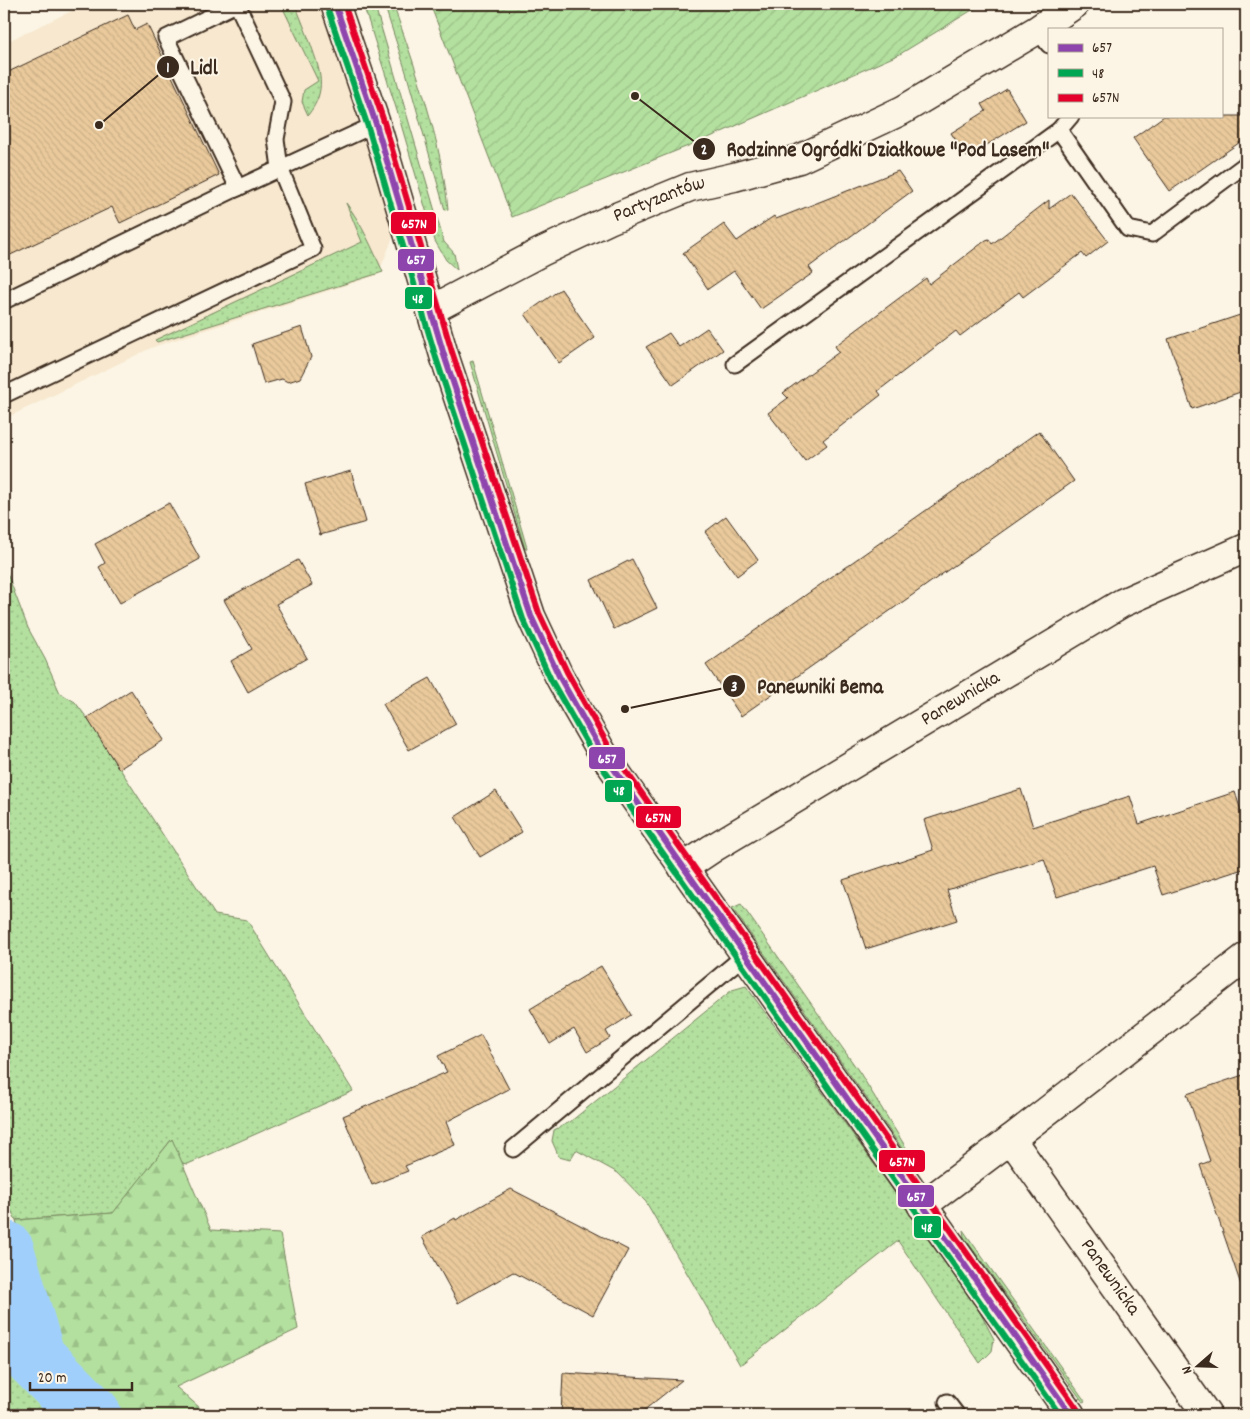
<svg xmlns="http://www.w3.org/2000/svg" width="1250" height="1419" viewBox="0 0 1250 1419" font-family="Dekko,sans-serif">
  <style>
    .built { fill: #f7e8cf }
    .grass { fill: url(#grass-dots); stroke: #77855e }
    .forest { fill: url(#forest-firs); stroke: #77855e }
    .garden { fill: url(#garden-furrows); stroke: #77855e }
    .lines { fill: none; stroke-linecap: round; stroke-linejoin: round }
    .river { stroke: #a0cffc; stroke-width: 61 }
    .building { fill: url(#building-back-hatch); stroke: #3b2a1e }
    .service-casing { stroke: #3b2a1e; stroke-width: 19 }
    .minor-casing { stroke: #3b2a1e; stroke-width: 31 }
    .tertiary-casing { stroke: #3b2a1e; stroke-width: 31 }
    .service { stroke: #fcf5e5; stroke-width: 15 }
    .minor { stroke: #fcf5e5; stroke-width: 28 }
    .tertiary { stroke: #fcf5e5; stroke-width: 28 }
    .bus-1-casing { stroke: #fcf5e5; stroke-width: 10 }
    .bus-2-casing { stroke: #fcf5e5; stroke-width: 10 }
    .bus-3-casing { stroke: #fcf5e5; stroke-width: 10 }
    .bus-1 { stroke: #8e44ad; stroke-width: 6 }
    .bus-2 { stroke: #00a651; stroke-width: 6 }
    .bus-3 { stroke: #e4002b; stroke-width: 6 }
    .labels { text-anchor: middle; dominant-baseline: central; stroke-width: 4; stroke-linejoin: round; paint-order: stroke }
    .street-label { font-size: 20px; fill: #3b2a1e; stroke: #fcf5e5 }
    .leader { fill: none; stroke: #3b2a1e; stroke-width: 2 }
    .callout-dot { fill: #3b2a1e; stroke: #fcf5e5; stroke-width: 2 }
    .mark-label { font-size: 15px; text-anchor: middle; font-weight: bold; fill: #fff }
    .callout-label { font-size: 21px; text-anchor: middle; font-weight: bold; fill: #3b2a1e; stroke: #fcf5e5; stroke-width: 4; stroke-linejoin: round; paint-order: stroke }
    .line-badge { stroke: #fcf5e5; stroke-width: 2 }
    .badge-label { font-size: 14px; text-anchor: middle; font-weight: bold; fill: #fff }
  </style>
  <defs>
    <pattern id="grass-dots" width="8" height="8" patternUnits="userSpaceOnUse" patternTransform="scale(1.25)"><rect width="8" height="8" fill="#b3e09f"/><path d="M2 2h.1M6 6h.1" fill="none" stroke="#9bc088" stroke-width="1.8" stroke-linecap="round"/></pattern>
    <pattern id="forest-firs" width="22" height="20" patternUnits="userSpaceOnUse" patternTransform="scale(1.25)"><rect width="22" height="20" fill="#b3e09f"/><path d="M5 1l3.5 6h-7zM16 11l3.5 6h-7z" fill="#9bc088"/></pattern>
    <pattern id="garden-furrows" width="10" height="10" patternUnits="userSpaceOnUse" patternTransform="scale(1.25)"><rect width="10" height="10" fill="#b3e09f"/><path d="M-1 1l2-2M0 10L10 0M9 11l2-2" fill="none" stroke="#9bc088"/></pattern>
    <pattern id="building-back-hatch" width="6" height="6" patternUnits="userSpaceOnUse" patternTransform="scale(1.25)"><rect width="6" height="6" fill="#eaca9c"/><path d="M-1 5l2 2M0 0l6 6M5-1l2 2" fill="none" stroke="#caae86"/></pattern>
  </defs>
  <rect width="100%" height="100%" fill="#fcf5e5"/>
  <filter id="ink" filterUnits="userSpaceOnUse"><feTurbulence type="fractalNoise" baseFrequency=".02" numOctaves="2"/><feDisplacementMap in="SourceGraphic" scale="10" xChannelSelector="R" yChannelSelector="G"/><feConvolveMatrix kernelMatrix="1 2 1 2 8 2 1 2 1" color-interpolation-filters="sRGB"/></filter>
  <g filter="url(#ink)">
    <path class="built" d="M86,4H319L354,96L395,232L378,275L153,347L4,419V43Z"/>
    <g class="grass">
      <path d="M281,4H295C300,17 306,31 311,45C320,71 328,90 308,115L302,102L304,90L318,81Z"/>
      <path d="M363,4H374L377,13L444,242L454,253L457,270L446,260L435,241L398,114Z"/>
      <path d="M384,4H393C416,70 441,139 448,209L445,210L406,72Z"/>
      <path d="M346,203C362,224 372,248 383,272L157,342L155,340L362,242Z"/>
      <path d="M473,361L527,548L525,549L470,362Z"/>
      <path d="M4,565L28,628L45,659L60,693L75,702L87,718L215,915L247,920L353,1091L188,1164L181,1163L171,1140L114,1213L16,1220L4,1197Z"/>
      <path d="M741,904L860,1073L913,1159L911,1161L732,908Z"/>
      <path d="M746,986L977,1307L994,1339L992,1351L980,1363L898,1241L740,1365L646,1202L618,1173L576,1150L570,1160L559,1157L552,1141L554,1130L570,1122L732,990Z"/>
      <path d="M963,1230L1085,1401L1083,1402L964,1237Z"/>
      <path d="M4,1331L15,1367L61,1415H4Z"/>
    </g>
    <path class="forest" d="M172,1139L211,1230L280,1234L298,1329L176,1387L208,1415H110L45,1336L16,1220L113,1213Z"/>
    <path class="garden" d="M430,4H982L900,54L708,138L512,217Z"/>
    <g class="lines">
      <path class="river" d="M4,1251L35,1358L91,1415"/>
    </g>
    <g class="building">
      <path d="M128,15L135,30L147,24L219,175L120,223L112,207L4,258V74Z"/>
      <path d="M1007,89L1026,121L967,157L951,133L986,111L982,104Z"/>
      <path d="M1164,116H1246V138L1170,191L1133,138Z"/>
      <path d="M898,171L912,191L809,267L813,273L761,309L734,271L708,289L683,253L724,224L737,241L774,216L776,219Z"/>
      <path d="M1071,193L1108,241L1086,258L1082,253L1023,297L1019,292L960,336L956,331L878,391L881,395L823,440L827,445L805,461L768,413L788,398L783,393L839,352L835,346L926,278L929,284L986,240L989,239L992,244L1049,200V209Z"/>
      <path d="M561,289L595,338L559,363L525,314Z"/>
      <path d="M1246,313V390L1192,409L1168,339Z"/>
      <path d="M302,327L311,357L300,378L288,382L282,379L264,384L252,344Z"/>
      <path d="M707,328L723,350L673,385L646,347L669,333L679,347Z"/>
      <path d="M1039,431L1074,481L741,716L706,665Z"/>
      <path d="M351,471L366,522L320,535L305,484Z"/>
      <path d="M169,503L200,559L120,603L99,567L105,563L95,544Z"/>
      <path d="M726,516L758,560L737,576L705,532Z"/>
      <path d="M632,559L657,608L614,629L591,580Z"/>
      <path d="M298,560L312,585L276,604L307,658L248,692L231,661L252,649L224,600Z"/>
      <path d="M430,678L456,724L409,750L383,704Z"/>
      <path d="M131,690L164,740L119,769L87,718Z"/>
      <path d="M1021,789L1033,827L1130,796L1139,824L1235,792L1246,826V868L1163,895L1153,866L1057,897L1044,859L947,890L957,920L866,949L843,880L933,850L924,820Z"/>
      <path d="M496,791L522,832L480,857L455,817Z"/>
      <path d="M601,966L631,1015L606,1031L610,1038L587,1052L574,1029L550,1044L530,1009Z"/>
      <path d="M481,1035L509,1089L446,1122L455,1145L405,1166L408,1171L372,1185L343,1116L447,1072L438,1056Z"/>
      <path d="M1246,1074V1285H1241L1200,1165L1210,1161L1187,1094Z"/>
      <path d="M511,1189L628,1250L593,1315L513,1272L458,1303L422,1237L455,1218L456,1220Z"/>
      <path d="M563,1373L682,1380L638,1415H561Z"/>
    </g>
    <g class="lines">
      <defs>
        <g id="service">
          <path d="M236,4L166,38L238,188"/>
          <path d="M1037,30L1049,45"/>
          <path d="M1059,130L1128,229L1152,234L1246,164"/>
          <path d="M4,301L227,193L376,124"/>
          <path d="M735,364L1059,130L1071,116"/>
          <path d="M4,395L313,249L280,168L276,139L283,102L237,4"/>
          <path d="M513,1149L745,955"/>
          <path d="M947,1402L957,1415"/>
        </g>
        <g id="minor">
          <path id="s1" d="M431,310L541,252L609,220L690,187L734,177L799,159L903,110L1037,30L1075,4"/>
          <path id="s2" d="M683,868L713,848L1122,603L1246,548"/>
          <path id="s3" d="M1011,1139L1207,1415"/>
          <path d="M922,1206L1011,1139L1246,957"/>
        </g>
        <path id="tertiary" d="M335,4L376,124L444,355L531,616L559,676L576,707L602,752L627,788L1071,1415"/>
      </defs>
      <use href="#service" class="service-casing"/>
      <use href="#minor" class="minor-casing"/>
      <use href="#tertiary" class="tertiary-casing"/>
      <use href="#service" class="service"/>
      <use href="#minor" class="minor"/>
      <use href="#tertiary" class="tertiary"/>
      <defs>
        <path id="bus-1" d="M335,4L376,124L444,355L531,616L559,676L602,752L1071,1415"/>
        <path id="bus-2" d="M327,7L368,127L436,358L523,619L551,680L595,757L1060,1415"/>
        <path id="bus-3" d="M344,4L384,122L452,352L539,613L567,672L609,747L1078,1410"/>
      </defs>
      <use href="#bus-1" class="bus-1-casing"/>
      <use href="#bus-2" class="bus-2-casing"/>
      <use href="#bus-3" class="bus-3-casing"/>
      <use href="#bus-1" class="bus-1"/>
      <use href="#bus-2" class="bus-2"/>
      <use href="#bus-3" class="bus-3"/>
    </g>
  </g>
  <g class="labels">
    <g class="street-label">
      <text stroke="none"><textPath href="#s1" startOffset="254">Partyzantów</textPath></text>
      <text stroke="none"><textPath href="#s2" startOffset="325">Panewnicka</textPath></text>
      <text stroke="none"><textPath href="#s3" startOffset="170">Panewnicka</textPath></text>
    </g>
  </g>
  <path class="leader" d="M99 125L168 67M635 96L704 149M625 709L734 686"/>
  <g class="callout-dot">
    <circle cx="99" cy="125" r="5"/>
    <circle cx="635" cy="96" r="5"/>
    <circle cx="625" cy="709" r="5"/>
    <circle cx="168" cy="67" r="12"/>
    <circle cx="704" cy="149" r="12"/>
    <circle cx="734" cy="686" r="12"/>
  </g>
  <g class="mark-label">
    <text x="168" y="72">1</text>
    <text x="704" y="154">2</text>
    <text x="734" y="691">3</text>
  </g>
  <g class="callout-label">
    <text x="204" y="74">Lidl</text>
    <text x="888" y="156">Rodzinne Ogródki Działkowe "Pod Lasem"</text>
    <text x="820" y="693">Panewniki Bema</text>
  </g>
  <g class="line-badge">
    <rect x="390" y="211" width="47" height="24" rx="5" fill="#e4002b"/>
    <rect x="397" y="248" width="38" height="24" rx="5" fill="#8e44ad"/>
    <rect x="404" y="286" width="29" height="24" rx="5" fill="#00a651"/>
    <rect x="588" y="746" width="38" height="24" rx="5" fill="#8e44ad"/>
    <rect x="604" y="779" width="29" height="24" rx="5" fill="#00a651"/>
    <rect x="635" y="805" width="47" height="24" rx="5" fill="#e4002b"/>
    <rect x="878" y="1149" width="48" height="24" rx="5" fill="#e4002b"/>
    <rect x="897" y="1184" width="38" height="24" rx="5" fill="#8e44ad"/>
    <rect x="913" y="1215" width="29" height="24" rx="5" fill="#00a651"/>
  </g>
  <g class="badge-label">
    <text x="414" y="228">657N</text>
    <text x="416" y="264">657</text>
    <text x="418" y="303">48</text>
    <text x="607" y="763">657</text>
    <text x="619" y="795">48</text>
    <text x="658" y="822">657N</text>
    <text x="902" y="1166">657N</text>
    <text x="916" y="1201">657</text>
    <text x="927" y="1232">48</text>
  </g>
  <rect width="1250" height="1419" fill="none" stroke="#fcf5e5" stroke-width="20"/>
  <rect x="10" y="10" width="1230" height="1399" fill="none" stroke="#3b2a1e" stroke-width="2" filter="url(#ink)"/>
  <rect x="1048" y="28" width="175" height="90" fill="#fcf5e5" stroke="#afa495"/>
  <rect x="1058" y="44" width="25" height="8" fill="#8e44ad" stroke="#afa495"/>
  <text x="1092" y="52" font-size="15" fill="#3b2a1e">657</text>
  <rect x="1058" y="69" width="25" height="8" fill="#00a651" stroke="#afa495"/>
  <text x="1092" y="78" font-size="15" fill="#3b2a1e">48</text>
  <rect x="1058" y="94" width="25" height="8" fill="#e4002b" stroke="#afa495"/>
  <text x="1092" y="102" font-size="15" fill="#3b2a1e">657N</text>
  <g transform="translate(1198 1366) rotate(250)" stroke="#fcf5e5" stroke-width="4" paint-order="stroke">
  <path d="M0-4L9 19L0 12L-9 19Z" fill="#3b2a1e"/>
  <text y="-8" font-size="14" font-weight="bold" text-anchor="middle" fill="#3b2a1e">N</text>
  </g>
  <path d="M30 1382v8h102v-8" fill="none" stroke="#3b2a1e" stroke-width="2.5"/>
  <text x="38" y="1382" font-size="15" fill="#3b2a1e" stroke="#fcf5e5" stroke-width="4" paint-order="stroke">20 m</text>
</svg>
